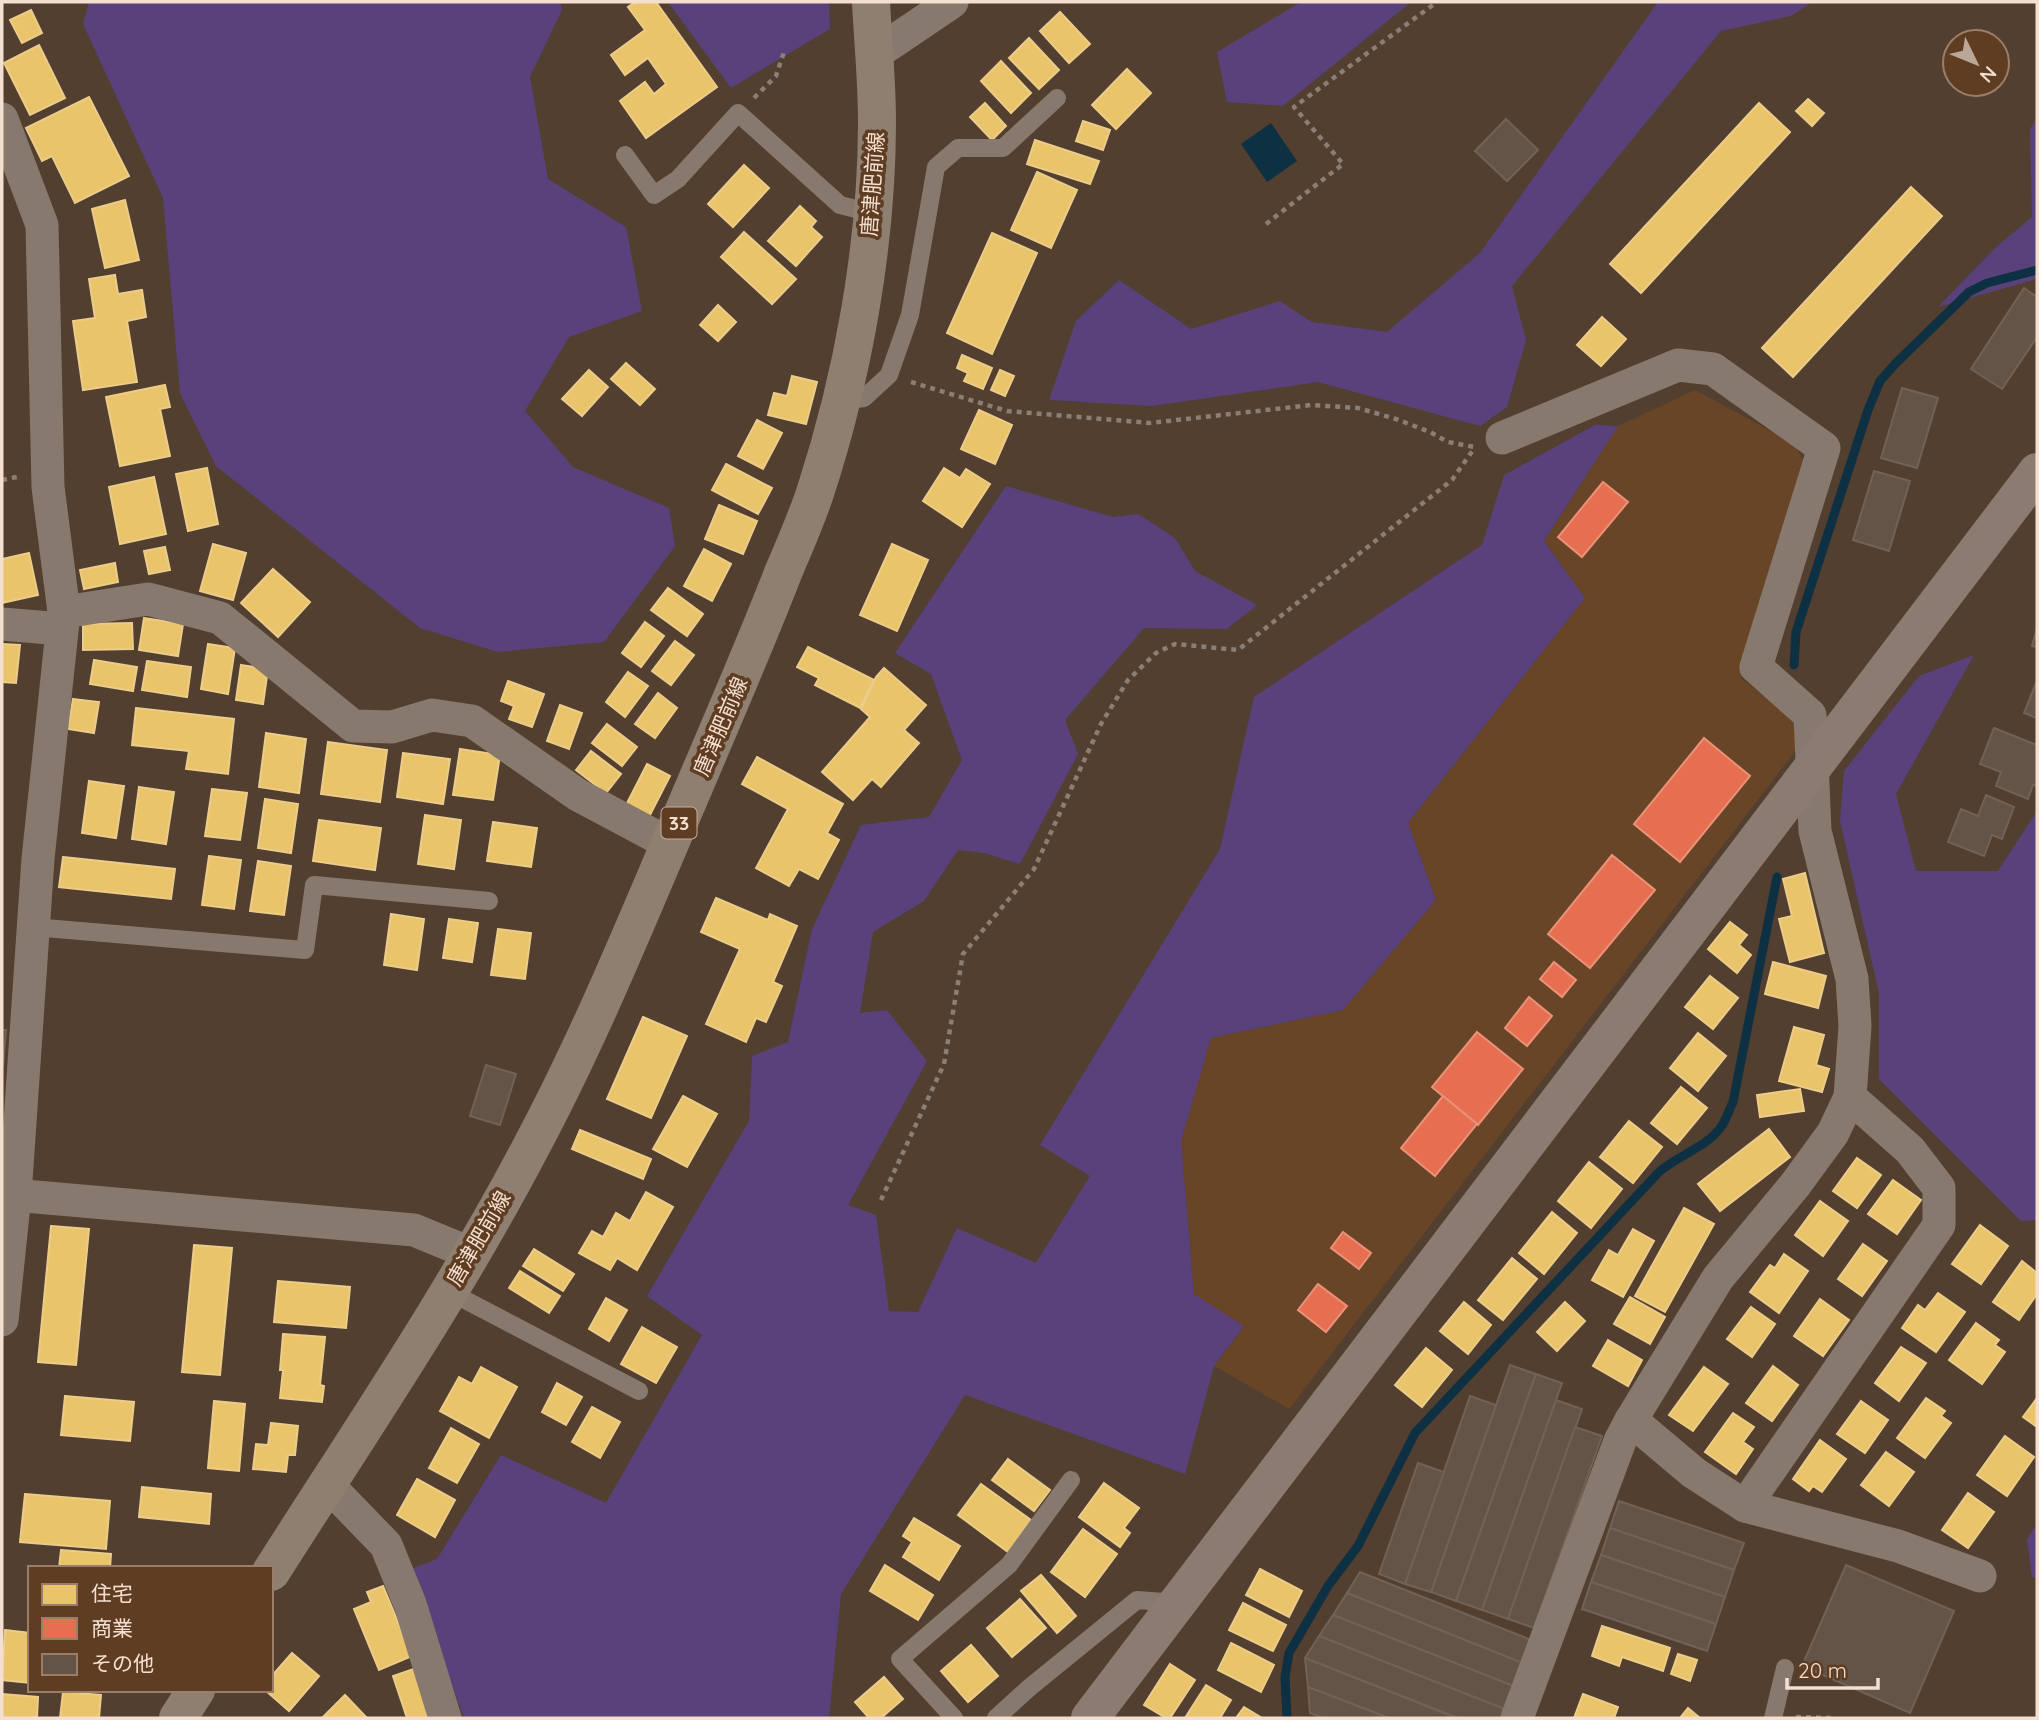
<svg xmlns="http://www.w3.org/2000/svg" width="2039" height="1720" viewBox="0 0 2039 1720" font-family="Quicksand,'Noto Sans JP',sans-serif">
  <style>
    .built { fill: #694527 }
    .green { fill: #59427b }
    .water { fill: #0e3043 }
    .homes { fill: #e9c46a; stroke: #eccc89; stroke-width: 2 }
    .shops { fill: #e76f51; stroke: #eb9177; stroke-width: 2 }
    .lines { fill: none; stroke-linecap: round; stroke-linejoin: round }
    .stream { stroke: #0e3043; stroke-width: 9 }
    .building { fill: #645448; stroke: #726255; stroke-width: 2 }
    .path { stroke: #8b7e75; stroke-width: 4.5; stroke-dasharray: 5 5; stroke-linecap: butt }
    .lane { stroke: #88796e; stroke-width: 18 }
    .street { stroke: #88796e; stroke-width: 33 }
    .secondary { stroke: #8b7b70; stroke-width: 38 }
    .primary { stroke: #8f7f71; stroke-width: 38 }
    .labels { text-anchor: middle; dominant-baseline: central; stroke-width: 7; stroke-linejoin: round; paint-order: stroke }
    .shield { fill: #5f3d23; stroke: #c7ae9c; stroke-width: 2 }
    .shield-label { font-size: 19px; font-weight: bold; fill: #f4dfd0 }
    .street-label { font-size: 21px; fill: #f4dfd0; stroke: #5f3d23 }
  </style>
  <rect width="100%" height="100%" fill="#523f30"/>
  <path class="built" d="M1695,390L1793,443L1809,470L1741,678L1810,732L1289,1409L1214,1366L1244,1327L1194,1294L1181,1141L1211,1038L1343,1010L1436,900L1408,823L1585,598L1544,541L1618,426Z"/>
  <g class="green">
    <path d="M89,2H560L562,10L530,77L548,179L626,227L642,311L569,337L525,411L573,467L669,508L675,546L604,642L498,652L420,628L216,466L180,393L163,198L83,24Z"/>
    <path d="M668,2H829L830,29L731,88Z"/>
    <path d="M1301,2H1411L1283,106L1227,102L1217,52Z"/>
    <path d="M1658,2H1812L1791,16L1721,31L1512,286L1526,340L1507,407L1480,426L1318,382L1152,406L1049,400L1076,321L1119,280L1191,329L1280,301L1312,322L1387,332L1480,253Z"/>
    <path d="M2037,118V279L1938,307L1995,248L2032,217L2030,129Z"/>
    <path d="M1595,425L1618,426L1544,541L1585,598L1408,823L1436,900L1343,1010L1211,1038L1181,1141L1194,1294L1244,1326L1214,1366L1185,1474L965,1395L841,1594L829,1718H464L411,1569L437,1559L501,1455L606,1503L702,1335L647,1296L749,1121L752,1056L788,1042L812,929L861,825L929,817L962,760L931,674L895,653L1006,486L1113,517L1138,514L1175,538L1195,571L1257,605L1227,629L1144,628L1065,720L1078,754L1020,864L984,853L958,850L924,901L873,932L860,1013L887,1010L927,1061L848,1205L876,1215L889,1311L918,1312L957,1228L1036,1263L1090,1176L1040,1145L1220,849L1254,697L1482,545L1504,475Z"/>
    <path d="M1974,655L1896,794L1916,871H1998L2037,811V1220L2021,1221L1879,1079V993L1840,821L1844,771L1919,676Z"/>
    <path d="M2037,1524V1579L2032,1577L2027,1539Z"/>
  </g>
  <path class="water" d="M1271,123L1297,161L1267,182L1241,144Z"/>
  <g class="homes">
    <path d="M635,2H656L717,87L646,138L620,101L645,82L654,94L666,84L648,58L625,75L611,55L645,30L628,7Z"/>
    <path d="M31,10L42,33L22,43L10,20Z"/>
    <path d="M1060,12L1090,44L1069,63L1040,31Z"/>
    <path d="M1029,38L1059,70L1039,89L1009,58Z"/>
    <path d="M39,45L65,98L30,115L4,63Z"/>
    <path d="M1001,61L1031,93L1011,113L981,81Z"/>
    <path d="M1127,69L1151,93L1116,129L1092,105Z"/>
    <path d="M89,97L129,176L75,203L52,156L42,161L26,128Z"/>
    <path d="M1808,99L1824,113L1812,126L1796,111Z"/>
    <path d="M985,103L1006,126L992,140L970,117Z"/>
    <path d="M1759,103L1790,132L1641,293L1610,264Z"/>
    <path d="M1083,121L1110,130L1103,150L1076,141Z"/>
    <path d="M1035,140L1099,161L1090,184L1027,164Z"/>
    <path d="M744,165L769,188L733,227L708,204Z"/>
    <path d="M1037,172L1077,190L1051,248L1011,230Z"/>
    <path d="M1911,187L1942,216L1793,377L1762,348Z"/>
    <path d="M125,200L139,260L105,268L92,209Z"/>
    <path d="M800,206L816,221L811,227L822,237L796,266L768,241Z"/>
    <path d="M744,232L796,279L772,304L721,257Z"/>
    <path d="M992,233L1037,253L992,354L947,333Z"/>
    <path d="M115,275L118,294L142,290L146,317L127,321L137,382L83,390L73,321L95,318L89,279Z"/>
    <path d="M718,305L736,322L718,341L700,325Z"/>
    <path d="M1602,317L1626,339L1601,366L1577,345Z"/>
    <path d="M962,355L992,368L983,389L964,381L968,373L957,368Z"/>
    <path d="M626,363L655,389L640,405L611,379Z"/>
    <path d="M589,370L608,387L582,416L562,399Z"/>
    <path d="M1000,370L1014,376L1005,396L991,390Z"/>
    <path d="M792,376L817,382L806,424L768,415L774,393L787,396Z"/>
    <path d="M165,385L170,407L160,409L170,456L120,466L106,397Z"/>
    <path d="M979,410L1012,425L995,464L961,449Z"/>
    <path d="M757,420L782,433L763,469L738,456Z"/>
    <path d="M726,464L772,488L758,514L712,490Z"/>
    <path d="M207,468L218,524L188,531L176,474Z"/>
    <path d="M944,468L960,478L966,469L990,484L962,527L923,501Z"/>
    <path d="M154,477L166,534L120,544L109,487Z"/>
    <path d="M719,505L757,521L743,554L705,539Z"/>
    <path d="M213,544L246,553L233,600L200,591Z"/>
    <path d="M892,544L928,560L897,631L860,615Z"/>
    <path d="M165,547L170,570L149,574L144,551Z"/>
    <path d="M704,549L731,564L712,601L684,586Z"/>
    <path d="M29,553L38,595L2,603V559Z"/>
    <path d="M115,563L118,582L84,589L80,570Z"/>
    <path d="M273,569L310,602L278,637L241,603Z"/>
    <path d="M668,588L703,614L687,636L651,610Z"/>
    <path d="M144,618L183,624L178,656L139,650Z"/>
    <path d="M645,622L664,636L641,667L622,653Z"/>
    <path d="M132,623L133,649L83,650V624Z"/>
    <path d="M675,641L694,655L671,685L652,671Z"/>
    <path d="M2,644L20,645L16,683L2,682Z"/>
    <path d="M208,644L235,648L228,694L201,689Z"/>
    <path d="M808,647L874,680L860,708L815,685L819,678L797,667Z"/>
    <path d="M94,660L137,667L133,691L90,684Z"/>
    <path d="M147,661L191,667L187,697L142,690Z"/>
    <path d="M241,665L268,669L263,704L236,700Z"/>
    <path d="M884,668L926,705L904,730L919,743L881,787L872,779L853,800L822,772L870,717L861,709L876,677Z"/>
    <path d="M628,672L648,686L625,717L606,702Z"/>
    <path d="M508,681L544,694L532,727L509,719L514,706L501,701Z"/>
    <path d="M658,693L677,708L655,738L635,724Z"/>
    <path d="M73,699L99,702L94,733L68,729Z"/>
    <path d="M560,705L582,713L569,749L547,741Z"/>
    <path d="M136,708L234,719L228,774L186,769L189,751L132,745Z"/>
    <path d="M607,724L637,747L622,766L592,743Z"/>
    <path d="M266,733L306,739L299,793L259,787Z"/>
    <path d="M328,742L387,750L380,802L321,794Z"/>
    <path d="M460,749L500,755L493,800L453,795Z"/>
    <path d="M591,751L621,774L606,793L576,770Z"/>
    <path d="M403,753L450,759L443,804L397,797Z"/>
    <path d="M757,757L843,804L827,833L839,840L818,879L799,869L789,886L756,868L788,809L742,784Z"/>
    <path d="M647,764L670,776L649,817L626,805Z"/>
    <path d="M89,781L124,786L116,838L82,833Z"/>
    <path d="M139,787L174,792L166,844L132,839Z"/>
    <path d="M212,789L247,793L240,840L205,836Z"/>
    <path d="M265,799L298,804L291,853L258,848Z"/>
    <path d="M425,815L461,820L454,869L418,864Z"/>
    <path d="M319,820L381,828L375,870L313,861Z"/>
    <path d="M493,822L537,828L531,867L487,861Z"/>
    <path d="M209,856L241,860L234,909L202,905Z"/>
    <path d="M63,857L175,869L171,899L59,887Z"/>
    <path d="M258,861L291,866L284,915L250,911Z"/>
    <path d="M1805,873L1824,953L1790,962L1779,919L1792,916L1783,879Z"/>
    <path d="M716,898L768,920L770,914L797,926L773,982L782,986L766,1022L756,1018L746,1042L706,1024L740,949L701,932Z"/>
    <path d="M391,914L424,919L417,970L384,965Z"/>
    <path d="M449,919L478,923L472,962L443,958Z"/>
    <path d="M1730,922L1747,935L1739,945L1751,955L1737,973L1708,949Z"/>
    <path d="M498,929L531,933L525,979L491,975Z"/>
    <path d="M1773,962L1826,976L1818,1008L1765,994Z"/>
    <path d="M1710,976L1738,998L1713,1029L1685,1007Z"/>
    <path d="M643,1017L687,1036L651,1118L607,1099Z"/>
    <path d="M1794,1027L1824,1035L1816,1065L1829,1069L1822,1092L1779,1081Z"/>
    <path d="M1698,1033L1726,1056L1698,1091L1670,1068Z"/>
    <path d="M1681,1087L1707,1108L1677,1144L1651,1123Z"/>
    <path d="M1800,1089L1804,1111L1760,1117L1757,1095Z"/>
    <path d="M683,1096L717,1114L687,1167L653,1149Z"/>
    <path d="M1629,1121L1662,1147L1633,1183L1600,1157Z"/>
    <path d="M1769,1129L1790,1157L1720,1211L1698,1184Z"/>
    <path d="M580,1130L651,1159L643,1179L572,1149Z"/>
    <path d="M1857,1158L1881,1175L1857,1208L1833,1191Z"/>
    <path d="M1589,1162L1622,1189L1591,1228L1558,1201Z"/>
    <path d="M1893,1180L1921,1200L1897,1234L1868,1214Z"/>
    <path d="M646,1192L673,1207L637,1270L617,1258L610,1270L579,1253L592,1231L603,1237L616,1213L630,1221Z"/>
    <path d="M1820,1201L1848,1221L1823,1256L1795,1235Z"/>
    <path d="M1684,1208L1714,1224L1665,1312L1635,1296Z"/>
    <path d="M1552,1212L1577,1233L1544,1274L1519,1253Z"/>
    <path d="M1980,1225L2008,1246L1981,1284L1952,1264Z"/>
    <path d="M51,1226L89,1229L76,1365L38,1362Z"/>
    <path d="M1633,1229L1654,1241L1623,1297L1592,1280L1609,1250L1618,1255Z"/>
    <path d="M1863,1244L1887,1261L1862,1296L1838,1279Z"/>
    <path d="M194,1245L232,1248L220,1375L182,1372Z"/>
    <path d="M534,1249L574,1274L563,1291L523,1266Z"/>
    <path d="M1784,1254L1808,1271L1779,1313L1750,1292L1770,1265L1775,1268Z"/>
    <path d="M1512,1258L1537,1279L1503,1320L1478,1300Z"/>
    <path d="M2022,1261L2037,1273V1294L2019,1320L1993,1302Z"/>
    <path d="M520,1271L560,1296L549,1313L509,1288Z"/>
    <path d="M278,1281L350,1287L346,1328L274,1322Z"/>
    <path d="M1938,1293L1965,1312L1936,1352L1902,1328L1918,1305L1925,1310Z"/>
    <path d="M1630,1297L1665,1317L1650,1344L1614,1324Z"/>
    <path d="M606,1298L627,1310L609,1341L589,1329Z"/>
    <path d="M1820,1299L1849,1320L1823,1356L1794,1336Z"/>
    <path d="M1464,1302L1491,1325L1468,1354L1440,1331Z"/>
    <path d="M1565,1302L1585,1321L1557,1351L1537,1332Z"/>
    <path d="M1751,1307L1775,1324L1752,1357L1727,1339Z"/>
    <path d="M1976,1323L1999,1340L1995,1345L2005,1352L1982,1384L1949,1360Z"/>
    <path d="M642,1327L677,1347L656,1383L621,1364Z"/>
    <path d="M283,1334L325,1337L320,1385L324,1386L322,1402L280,1398L283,1370H280Z"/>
    <path d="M1608,1340L1642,1360L1628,1386L1593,1366Z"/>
    <path d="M1901,1347L1926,1363L1899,1401L1875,1383Z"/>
    <path d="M1426,1348L1452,1370L1422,1407L1395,1385Z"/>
    <path d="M1773,1366L1798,1385L1772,1421L1746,1403Z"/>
    <path d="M481,1367L517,1387L489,1438L440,1411L459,1377L472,1384Z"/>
    <path d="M1704,1367L1728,1384L1693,1431L1669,1415Z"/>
    <path d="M557,1383L582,1397L566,1425L542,1412Z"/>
    <path d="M65,1396L134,1402L130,1441L61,1435Z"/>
    <path d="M1926,1398L1945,1411L1941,1416L1951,1423L1925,1458L1897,1438Z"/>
    <path d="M2037,1398V1427L2023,1417Z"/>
    <path d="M214,1401L245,1404L239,1471L208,1468Z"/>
    <path d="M1861,1401L1888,1420L1865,1453L1837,1434Z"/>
    <path d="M592,1407L620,1422L600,1458L572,1442Z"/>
    <path d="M1733,1413L1754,1427L1743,1442L1753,1449L1736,1474L1705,1452Z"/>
    <path d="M271,1423L298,1426L295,1455H288L286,1472L253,1469L256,1444L268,1445Z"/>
    <path d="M451,1428L479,1444L457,1483L429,1468Z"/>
    <path d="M2005,1436L2034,1457L2007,1496L1977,1475Z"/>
    <path d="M1820,1440L1846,1459L1822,1492L1813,1486L1809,1491L1793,1479Z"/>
    <path d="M1886,1452L1914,1472L1889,1506L1861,1485Z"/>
    <path d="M1008,1459L1050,1490L1034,1511L992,1480Z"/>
    <path d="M417,1479L455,1500L435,1537L397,1515Z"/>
    <path d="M1104,1483L1139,1508L1124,1528L1130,1533L1120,1547L1079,1517Z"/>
    <path d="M981,1484L1031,1520L1008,1552L958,1515Z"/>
    <path d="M142,1487L211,1494L209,1524L139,1517Z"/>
    <path d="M1968,1493L1994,1512L1968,1548L1942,1530Z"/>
    <path d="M25,1494L110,1501L106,1549L20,1542Z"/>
    <path d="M914,1518L960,1546L939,1580L903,1557L912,1542L903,1536Z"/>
    <path d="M1083,1529L1117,1554L1085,1597L1051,1572Z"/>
    <path d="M61,1550L111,1554L110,1568H59Z"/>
    <path d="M885,1565L933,1595L918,1620L870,1591Z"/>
    <path d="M1260,1569L1302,1591L1289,1617L1246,1595Z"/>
    <path d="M1041,1575L1076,1616L1057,1633L1021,1591Z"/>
    <path d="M383,1586L412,1656L379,1670L354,1609L371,1602L367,1592Z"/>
    <path d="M1020,1599L1046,1628L1012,1657L987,1628Z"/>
    <path d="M1243,1603L1286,1625L1273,1651L1229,1630Z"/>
    <path d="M1602,1626L1670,1648L1663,1671L1622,1657L1619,1666L1592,1656Z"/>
    <path d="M5,1630L30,1633V1683L2,1680Z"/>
    <path d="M1231,1643L1274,1665L1261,1692L1218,1670Z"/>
    <path d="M971,1645L998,1676L968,1702L941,1671Z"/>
    <path d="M292,1653L319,1676L289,1711L265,1690H271V1677Z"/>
    <path d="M1678,1654L1697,1660L1690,1681L1671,1674Z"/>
    <path d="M1170,1664L1195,1680L1170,1718H1166L1144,1705Z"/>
    <path d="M422,1666L430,1718H407L393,1676Z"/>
    <path d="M884,1677L903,1699L881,1718H869L855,1702Z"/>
    <path d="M1206,1685L1231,1700L1220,1718H1185Z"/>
    <path d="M63,1692L101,1695L99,1718H60Z"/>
    <path d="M2,1694L38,1697L37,1718H2Z"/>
    <path d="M1583,1694L1618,1707L1614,1718H1574Z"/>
    <path d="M345,1695L367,1718H322Z"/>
    <path d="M1244,1707L1262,1718H1236Z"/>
    <path d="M1688,1708L1700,1718H1680Z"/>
  </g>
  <g class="shops">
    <path d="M1603,482L1628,502L1582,557L1558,537Z"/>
    <path d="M1704,738L1750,776L1680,862L1634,824Z"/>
    <path d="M1612,855L1655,890L1590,968L1548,934Z"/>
    <path d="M1554,962L1576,980L1562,997L1540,979Z"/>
    <path d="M1529,997L1552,1016L1527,1046L1505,1028Z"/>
    <path d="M1477,1032L1523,1069L1478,1125L1432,1087Z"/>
    <path d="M1443,1096L1477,1124L1435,1176L1401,1148Z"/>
    <path d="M1343,1232L1371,1253L1359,1269L1331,1248Z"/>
    <path d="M1318,1284L1347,1306L1326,1332L1298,1310Z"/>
  </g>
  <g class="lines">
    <g class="stream">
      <path d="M1794,665L1796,632L1868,410L1880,381L1896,363L1969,292L1987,283L2037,270"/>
      <path d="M1287,1718L1285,1677L1289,1653L1328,1586L1358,1546L1415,1433L1659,1172C1678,1155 1706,1148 1721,1127C1726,1120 1729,1110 1733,1102L1777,877"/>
    </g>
  </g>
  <g class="building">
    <path d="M1506,119L1538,150L1507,181L1475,151Z"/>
    <path d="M2024,288L2037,297V337L2002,389L1971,369Z"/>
    <path d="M1902,388L1938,398L1917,468L1881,458Z"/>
    <path d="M1874,471L1910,481L1889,551L1853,540Z"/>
    <path d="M2037,628V647L2032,646Z"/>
    <path d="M2036,683H2037V718L2024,713Z"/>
    <path d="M1994,728L2037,745V786L2033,785L2028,799L1996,786L2001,772L1980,764Z"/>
    <path d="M1986,795L2014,807L2002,839L1992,835L1984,856L1948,842L1961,809L1978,816Z"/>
    <path d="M2,1030H6L3,1065H2Z"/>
    <path d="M486,1065L516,1074L500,1125L470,1116Z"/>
    <path d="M1510,1365L1536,1374L1456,1601L1431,1592Z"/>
    <path d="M1536,1374L1562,1383L1482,1610L1456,1601Z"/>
    <path d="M1470,1396L1496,1405L1431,1592L1405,1584Z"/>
    <path d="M1556,1400L1582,1409L1508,1619L1482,1610Z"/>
    <path d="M1575,1427L1602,1436L1534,1628L1508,1619Z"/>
    <path d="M1418,1463L1444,1472L1405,1584L1379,1574Z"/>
    <path d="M1619,1501L1744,1543L1734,1570L1610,1528Z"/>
    <path d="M1610,1528L1734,1570L1725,1597L1601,1555Z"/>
    <path d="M1601,1555L1725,1597L1716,1624L1591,1582Z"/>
    <path d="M1846,1565L1954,1611L1910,1713L1802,1666Z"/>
    <path d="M1360,1572L1534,1641L1525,1664L1347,1593Z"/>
    <path d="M1591,1582L1716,1624L1707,1651L1582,1609Z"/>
    <path d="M1347,1593L1525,1664L1516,1687L1333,1615Z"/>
    <path d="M1333,1615L1516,1687L1507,1710L1319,1636Z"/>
    <path d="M1319,1636L1507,1710L1503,1718H1458L1305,1658Z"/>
    <path d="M1305,1658L1454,1717L1453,1718H1389L1308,1687Z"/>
    <path d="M1308,1687L1389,1718H1323L1310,1713Z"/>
  </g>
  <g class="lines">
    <g class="path">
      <path d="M754,98L776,76L785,49"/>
      <path d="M1266,224L1343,164L1294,107L1437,2"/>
      <path d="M911,382L1007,411L1150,423L1311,405L1358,408L1396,419L1430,432L1448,442L1474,447"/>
      <path d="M2,480L17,477"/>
      <path d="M881,1200L944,1064L963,954L1034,869L1101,724L1128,680L1156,653L1175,644L1238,650L1452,480L1473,450"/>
      <path d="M1796,1717L1831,1718"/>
    </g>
    <g class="lane">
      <path d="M625,155L654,195L678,179L738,113L840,205L872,213"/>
      <path d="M841,401L864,398L889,375L910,315L936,167L958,148H1003L1057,98"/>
      <path d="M33,927L305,950L314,885L489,901"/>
      <path d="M448,1291L639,1391"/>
      <path d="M954,1718L900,1659L1009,1565L1071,1480"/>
      <path d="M996,1718L1029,1688L1137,1600L1177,1603"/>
      <path d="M1773,1718L1785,1668"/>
    </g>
    <g class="street">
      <path d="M875,54L952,2"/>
      <path d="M2,119L42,225L48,487L64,612L38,859L15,1195L2,1320"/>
      <path d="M1502,438L1678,365L1713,369L1824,448L1756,667L1810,715L1815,831L1852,979L1855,1026L1850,1097L1833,1133L1795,1185L1718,1278L1631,1420L1620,1441L1517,1718"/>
      <path d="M64,612L148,599L220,618L353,726L392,727L432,715L472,721L578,795L670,844"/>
      <path d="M2,624L62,629"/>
      <path d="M2,1194L414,1230L470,1253"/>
      <path d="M1631,1420L1694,1473L1745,1506L1898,1546L1980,1576"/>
      <path d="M327,1484L386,1545L410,1604L445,1718"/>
      <path d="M1745,1506L1939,1225V1188L1910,1150L1850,1097"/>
    </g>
    <path class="secondary" d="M1090,1718L2037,472"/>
    <g class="primary">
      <path d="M271,1572C360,1432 454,1294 531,1147C593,1031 642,908 694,787C724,716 755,645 783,573C794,547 806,520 815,493C853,377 877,244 877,122C877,81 873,42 871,2"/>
      <path d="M178,1718L196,1690"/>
    </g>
  </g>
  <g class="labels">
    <rect class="shield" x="661.5" y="807.5" width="35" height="31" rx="5"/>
    <g class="shield-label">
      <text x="679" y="823">33</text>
    </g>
    <g class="street-label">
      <text transform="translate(872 184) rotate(-86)">唐津肥前線</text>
      <text transform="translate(720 726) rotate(-67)">唐津肥前線</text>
      <text transform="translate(478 1238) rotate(-60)">唐津肥前線</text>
    </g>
  </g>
  <rect width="2039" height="1720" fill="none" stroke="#f4dfd0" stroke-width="7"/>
  <rect x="28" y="1566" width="245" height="126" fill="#5f3d23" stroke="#9b7e68" stroke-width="2"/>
  <rect x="42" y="1584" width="35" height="21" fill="#e9c46a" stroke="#9b7e68" stroke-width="2"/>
  <text x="91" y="1601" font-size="21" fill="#f4dfd0">住宅</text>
  <rect x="42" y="1618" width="35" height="21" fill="#e76f51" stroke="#9b7e68" stroke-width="2"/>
  <text x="91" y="1636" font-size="21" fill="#f4dfd0">商業</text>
  <rect x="42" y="1654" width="35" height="21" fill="#645448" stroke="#9b7e68" stroke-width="2"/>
  <text x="91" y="1671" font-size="21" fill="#f4dfd0">その他</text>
  <g transform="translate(1976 63) rotate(133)"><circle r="33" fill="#5f3d23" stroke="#9b7e68" stroke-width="2"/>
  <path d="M0-5L12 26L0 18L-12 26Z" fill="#bba798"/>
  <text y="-10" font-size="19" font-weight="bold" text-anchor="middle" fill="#f4dfd0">N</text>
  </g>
  <path d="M1787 1678v10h91v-10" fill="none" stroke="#f4dfd0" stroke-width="3.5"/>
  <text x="1798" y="1678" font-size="21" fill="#f4dfd0" stroke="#5f3d23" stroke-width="5" paint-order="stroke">20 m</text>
</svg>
